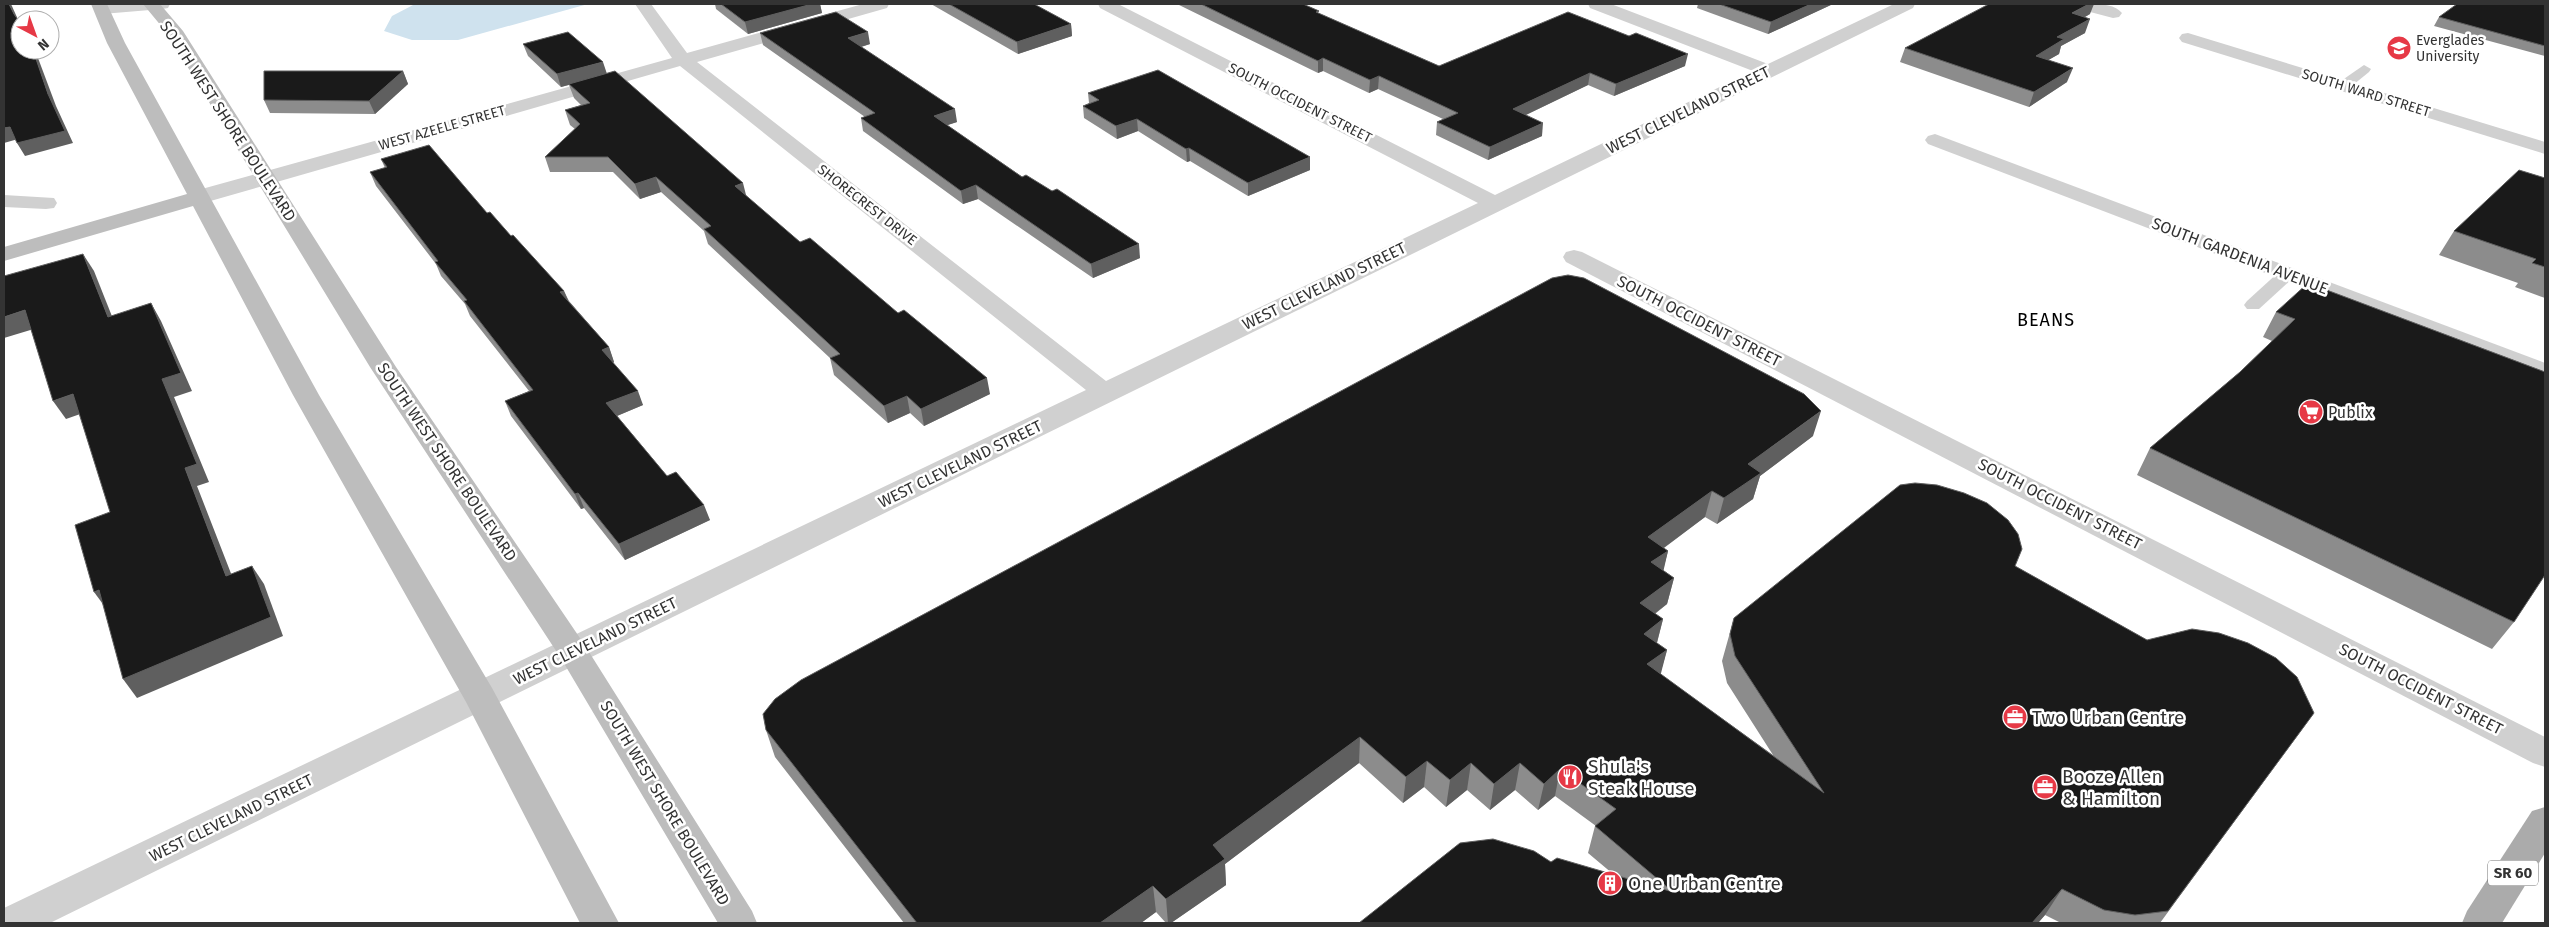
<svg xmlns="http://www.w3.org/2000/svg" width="2549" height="927" viewBox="0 0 2549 927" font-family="'Fira Sans',sans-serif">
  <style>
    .water { fill: #cfe2ee }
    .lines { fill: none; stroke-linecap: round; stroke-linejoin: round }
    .lane { fill: #d0d0d0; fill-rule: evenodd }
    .street { fill: #d0d0d0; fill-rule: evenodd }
    .secondary { fill: #bdbdbd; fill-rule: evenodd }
    .primary { fill: #ababab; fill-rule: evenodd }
    .wall { fill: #8c8c8c }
    .shaded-wall { fill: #5f5f5f }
    .building { fill: #1a1a1a; stroke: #5f5f5f }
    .labels { text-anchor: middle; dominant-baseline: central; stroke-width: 5; stroke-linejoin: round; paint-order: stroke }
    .far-poi-label { font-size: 14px; fill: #333; stroke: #fff; text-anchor: start }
    .far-street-label { font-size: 14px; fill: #333; stroke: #fff }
    .shield { fill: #fff; stroke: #707070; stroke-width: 1 }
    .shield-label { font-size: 15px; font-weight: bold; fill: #333 }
    .street-label { font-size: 16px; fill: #333; stroke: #fff }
    .poi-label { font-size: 16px; fill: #333; stroke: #fff; text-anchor: start }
    .neighbourhood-label { font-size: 18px; letter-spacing: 1px; fill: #000; stroke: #fff }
    .near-poi-label { font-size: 19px; fill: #333; stroke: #fff; text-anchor: start }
  </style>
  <rect width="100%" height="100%" fill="#fff"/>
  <path class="water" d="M415,4H588L458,40H412L384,31L392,16Z"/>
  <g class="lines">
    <g class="lane">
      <path d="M2364,65L2371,69L2369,72L2348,89H2338L2336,86L2338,83Z"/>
      <path d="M2287,269L2293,270L2295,274L2293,278L2259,309H2247L2244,305L2247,301L2281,270Z"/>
    </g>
    <g class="street">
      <path d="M102,4H170L168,8L162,9L102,14L96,13L94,9L96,5Z"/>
      <path d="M635,4H651L687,53L863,4H889L887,8L697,62L1106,381L1478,203L1100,8L1098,4H1118L1495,195L1753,71L1590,8L1588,4H1611L1768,64L1894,4H1915L1913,8L50,923H4V908L1086,390L680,66L207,202L199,203L191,202L188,197L191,192L672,58Z"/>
      <path d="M2073,4C2086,4 2113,1 2122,13L2119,17L2113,18L2075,8Z"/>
      <path d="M2188,33L2545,142V154L2182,42L2179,38L2182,34Z"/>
      <path d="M1935,134L2545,363V380L1928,144L1925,140L1928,136Z"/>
      <path d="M4,195L54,198L57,203L54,208L46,209L4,207Z"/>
      <path d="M1574,250L1582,252L2545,737V767L2533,763L1566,262L1563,257L1566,252Z"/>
    </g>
    <g class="secondary">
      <path d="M91,4H107L125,43L319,395L492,688L619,923H580L466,702L293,395L193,206L4,261V247L187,194L107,43Z"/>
      <path d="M143,4H160L183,31L396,367L584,644L752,911L757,923H718L562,660L370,367L167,33Z"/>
    </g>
    <path class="primary" d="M2545,807V853L2502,923H2462L2467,911L2532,811Z"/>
  </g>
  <g class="wall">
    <path d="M715,4H820L822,13L748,34L716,9Z"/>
    <path d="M931,4H1034L1071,24L1072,36L1018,54Z"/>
    <path d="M1177,4H1303L1319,11L1318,13L1439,66H1685L1614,96L1588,85L1526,115L1542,136L1488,160L1436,135L1437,122L1443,119L1378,89L1369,93L1323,71L1318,73Z"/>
    <path d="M1698,4H1833L1768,34L1697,8Z"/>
    <path d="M2545,4V56L2434,26L2439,17Z"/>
    <path d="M2090,14L2085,17V33L2061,46L2059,54L2048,60L2067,82L2029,107L1900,62L1905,48Z"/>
    <path d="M760,33L870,44L861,47L957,122L947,125L1140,258L1093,278L978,199L963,204L863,131L861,118L865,117L763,45Z"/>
    <path d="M523,44L607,73L746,196L800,242L990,394L924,426L910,413L888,423L834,375L830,358L708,244L704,231L661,192L640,199L613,172H550L545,157L575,129L570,125L565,110L581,105L574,98L569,85L561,87L528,56Z"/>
    <path d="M403,71L408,84L375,114L270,113L264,100Z"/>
    <path d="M1088,93L1310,170L1248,196L1190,161L1187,162L1138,131L1117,139L1084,118L1083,106L1089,103Z"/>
    <path d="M381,159L487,213L564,291L569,301L609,347L614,362L613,363L643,405L617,416L667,476L710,520L625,560L584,508L581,509L511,416L505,401L529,391L470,316L465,304L441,276L436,264L376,186L370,172L385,168Z"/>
    <path d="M2545,178V298L2515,287L2518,283L2439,255L2454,231Z"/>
    <path d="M2276,312L2545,372L2514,622L2492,649L2137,475L2150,448L2240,372L2272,341L2263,337Z"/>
    <path d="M1813,436L1760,476L1753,499L1717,524L1705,517L1664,548L1668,551L1663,570L1674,578L1667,604L1655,614L1663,619L1657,643L1667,650L1660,674L1773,755L1727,683L1722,661L1734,618L2015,566L2147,640L2314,713L2160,923H2061L2045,915L2038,923H1359L1551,862L1613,874L1588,853L1595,826H1596L1555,796L1538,810L1515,790L1490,810L1467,790L1446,807L1424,787L1403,803L1359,763L1225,864L1226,885L1171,923H1166L1156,912L1141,923H904L775,757L766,730Z"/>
  </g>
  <g class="shaded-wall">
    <path d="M9,4H11L20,24L14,14Z"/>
    <path d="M812,4H820L822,13L748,34L745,22Z"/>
    <path d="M1811,4H1833L1768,34L1771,22Z"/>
    <path d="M2089,4H2094L2090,14L2067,27L2072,13Z"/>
    <path d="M2090,19L2085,33L2061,46L2059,54L2031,70L2036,56L2057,37Z"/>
    <path d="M1071,24L1072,36L1018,54L1017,42Z"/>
    <path d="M868,32L870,44L851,50L848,38Z"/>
    <path d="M33,50H35L56,106L73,143L25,156L17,143L48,94Z"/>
    <path d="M1688,54L1685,66L1614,96L1616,84Z"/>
    <path d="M1323,58V71L1318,73V61Z"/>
    <path d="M603,62L607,74L561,87L557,74Z"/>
    <path d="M2073,68L2067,82L2029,107L2034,92Z"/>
    <path d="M403,71L408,84L375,114L369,101Z"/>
    <path d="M1590,73L1588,85L1511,122L1513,109Z"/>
    <path d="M1379,76L1378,89L1369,93L1370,80Z"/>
    <path d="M955,109L957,122L936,129L934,116Z"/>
    <path d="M1137,119L1138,131L1117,139L1116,126Z"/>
    <path d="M1543,123L1542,136L1488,160L1490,147Z"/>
    <path d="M10,127L18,139L4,143V128Z"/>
    <path d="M1189,148L1190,161L1187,162L1186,149Z"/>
    <path d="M1310,157V170L1248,196V183Z"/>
    <path d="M656,177L661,192L640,199L635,184Z"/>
    <path d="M743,183L747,199L735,186Z"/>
    <path d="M976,185L978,199L963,204L961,191Z"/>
    <path d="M1139,244L1140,258L1093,278L1091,264Z"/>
    <path d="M83,254L94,271L119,334L108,317Z"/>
    <path d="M564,291L570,305L560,292Z"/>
    <path d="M151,303L161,321L192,391L174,397L209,482L197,486L239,594L226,576L185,468L162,379Z"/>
    <path d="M25,310L37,328L4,338V317Z"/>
    <path d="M609,347L614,362L607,365L602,350Z"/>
    <path d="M987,378L990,394L924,426L921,409Z"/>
    <path d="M638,391L643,405L612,418L606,403Z"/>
    <path d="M73,394L86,412L66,419L53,401Z"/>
    <path d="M907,396L910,413L888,423L884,406Z"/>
    <path d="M1821,411L1813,436L1760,476L1753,499L1717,524L1724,498L1748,464Z"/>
    <path d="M1712,491L1705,517L1642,564L1648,537Z"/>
    <path d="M578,493L584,508L581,509L575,494Z"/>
    <path d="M704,505L710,520L625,560L619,544Z"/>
    <path d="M1668,551L1662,577L1651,562Z"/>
    <path d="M252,566L264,584L283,636L137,698L123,679Z"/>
    <path d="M1674,578L1667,604L1633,630L1640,603Z"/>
    <path d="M99,590L108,611L94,592Z"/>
    <path d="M1663,619L1656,646L1644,634Z"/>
    <path d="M1667,650L1660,677L1647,664Z"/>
    <path d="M1360,737L1359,763L1225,864L1226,885L1171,923H1168L1166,899L1213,845Z"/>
    <path d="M1427,761L1424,787L1403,803L1406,777Z"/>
    <path d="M1471,763L1467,790L1446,807L1450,780Z"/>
    <path d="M1520,763L1515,790L1490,810L1494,784Z"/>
    <path d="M1560,769L1555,796L1538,810L1544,784Z"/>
    <path d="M1153,886L1156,912L1141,923H1100Z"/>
    <path d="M2062,889L2045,915L2038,923H2032Z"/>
  </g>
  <g class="building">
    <path d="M4,4H9L14,14L20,23V50H33L48,94L65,131L17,143L10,127L4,128Z"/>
    <path d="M721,4H812L745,22Z"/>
    <path d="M949,4H1034L1071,24L1017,42Z"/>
    <path d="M1201,4H1303L1319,11L1316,12L1439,66L1568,12L1629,36L1636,33L1688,54L1616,84L1590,73L1513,109L1543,123L1490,147L1437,122L1458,113L1379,76L1370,80L1323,58L1318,61Z"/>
    <path d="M1719,4H1811L1771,22Z"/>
    <path d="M1989,4H2089L2072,13L2090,19L2057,37L2064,39L2036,56L2073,68L2034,92L1905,48Z"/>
    <path d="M2457,4H2545V46L2439,17Z"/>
    <path d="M836,12L868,32L848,38L955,109L934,116L1022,177L1026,175L1052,191L1057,189L1139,244L1091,264L976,185L961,191L861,118L875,113L760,33Z"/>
    <path d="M568,32L603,62L557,74L523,44Z"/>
    <path d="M1158,70L1310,157L1248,183L1189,148L1186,149L1137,119L1116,126L1083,106L1099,100L1088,93Z"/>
    <path d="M264,71H403L369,101L264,100Z"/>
    <path d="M615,71L743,183L735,186L800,242L810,238L898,313L904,310L987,378L921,409L907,396L884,406L830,358L840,354L704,229L711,226L656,177L635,184L608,157H545L580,124L565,110L590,103L569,84Z"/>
    <path d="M429,145L487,213L490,212L511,236L513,235L564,291L560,292L609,347L602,350L638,391L606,403L667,476L676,472L704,505L619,544L578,493L575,494L505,401L533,390L464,301L467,300L435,262L438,261L370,172L387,167L381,159Z"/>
    <path d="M2519,170L2545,178V267L2532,263L2536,259L2454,231Z"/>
    <path d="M83,254L108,317L151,303L181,373L162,379L197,464L185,468L226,576L252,566L271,617L123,679L99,590L94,592L75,525L110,512L73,394L53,401L25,310L4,317V276Z"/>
    <path d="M1568,275L1584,278L1804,394L1821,411L1748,464L1761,473L1724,498L1712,491L1648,537L1668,551L1651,562L1674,578L1640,603L1663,619L1644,634L1667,650L1647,664L1824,793L1735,656L1730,634L1734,618L1900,485L1915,483L1937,485L1964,493L1987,503L2008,520L2018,534L2022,549L2015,566L2147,640L2192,629L2219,633L2248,643L2276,658L2297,677L2314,713L2168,911L2135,915L2104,910L2062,889L2032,923H1359L1460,843L1493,839L1534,851L1551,862L1557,858L1673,892L1595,826L1616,809L1560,769L1544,784L1520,763L1494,784L1471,763L1450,780L1427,761L1406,777L1360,737L1213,845L1225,859L1166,899L1153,886L1100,923H917L766,730L763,714L775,699L801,680L1552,278Z"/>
    <path d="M2308,283L2545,372V575L2514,622L2150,448L2240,372L2295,319L2276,312Z"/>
  </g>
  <defs>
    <symbol id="university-disc" viewBox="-11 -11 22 22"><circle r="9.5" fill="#e63946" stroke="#fff"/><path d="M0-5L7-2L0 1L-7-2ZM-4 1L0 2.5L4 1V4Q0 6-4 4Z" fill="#fff"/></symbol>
    <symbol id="supermarket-disc" viewBox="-11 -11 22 22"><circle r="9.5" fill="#e63946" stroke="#fff"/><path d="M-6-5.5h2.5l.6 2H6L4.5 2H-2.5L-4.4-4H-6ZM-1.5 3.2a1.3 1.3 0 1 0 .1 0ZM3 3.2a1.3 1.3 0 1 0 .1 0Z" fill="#fff"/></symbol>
    <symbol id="office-disc" viewBox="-11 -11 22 22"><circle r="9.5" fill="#e63946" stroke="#fff"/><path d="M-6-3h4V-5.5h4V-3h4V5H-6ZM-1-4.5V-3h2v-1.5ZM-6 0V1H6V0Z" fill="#fff"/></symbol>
    <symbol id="restaurant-disc" viewBox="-11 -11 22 22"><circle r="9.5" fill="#e63946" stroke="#fff"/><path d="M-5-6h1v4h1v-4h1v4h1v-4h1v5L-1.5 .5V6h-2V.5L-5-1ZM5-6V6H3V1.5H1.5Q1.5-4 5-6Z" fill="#fff"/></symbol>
    <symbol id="building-disc" viewBox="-11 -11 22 22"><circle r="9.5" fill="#e63946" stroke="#fff"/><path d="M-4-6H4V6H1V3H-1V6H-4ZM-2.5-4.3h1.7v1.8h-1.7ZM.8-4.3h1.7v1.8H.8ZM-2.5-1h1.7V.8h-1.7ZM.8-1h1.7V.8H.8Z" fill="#fff"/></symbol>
  </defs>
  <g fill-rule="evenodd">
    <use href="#university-disc" x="2385" y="34" width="28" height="28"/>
    <use href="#supermarket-disc" x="2297" y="398" width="28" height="28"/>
    <use href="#office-disc" x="2001" y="703" width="28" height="28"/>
    <use href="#restaurant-disc" x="1556" y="763" width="28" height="28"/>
    <use href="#office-disc" x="2031" y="773" width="28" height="28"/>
    <use href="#building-disc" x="1596" y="869" width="28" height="28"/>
  </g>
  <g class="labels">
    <g class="far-poi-label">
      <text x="2416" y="40">Everglades<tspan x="2416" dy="16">University</tspan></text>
    </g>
    <g class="far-street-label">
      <text transform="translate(2366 93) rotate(17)">SOUTH WARD STREET</text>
      <text transform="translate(1300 103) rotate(27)">SOUTH OCCIDENT STREET</text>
      <text transform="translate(442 128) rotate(-16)">WEST AZEELE STREET</text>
      <text transform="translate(867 205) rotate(38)">SHORECREST DRIVE</text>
    </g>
    <rect class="shield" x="2488" y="860.5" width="50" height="25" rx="4"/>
    <g class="shield-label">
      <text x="2513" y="873">SR 60</text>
    </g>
    <g class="street-label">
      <text transform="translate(1688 110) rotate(-26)">WEST CLEVELAND STREET</text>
      <text transform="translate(228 121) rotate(57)">SOUTH WEST SHORE BOULEVARD</text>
      <text transform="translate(2240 256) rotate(21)">SOUTH GARDENIA AVENUE</text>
      <text transform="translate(1324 286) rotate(-26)">WEST CLEVELAND STREET</text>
      <text transform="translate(1699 321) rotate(27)">SOUTH OCCIDENT STREET</text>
      <text transform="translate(447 462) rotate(56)">SOUTH WEST SHORE BOULEVARD</text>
      <text transform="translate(960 464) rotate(-26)">WEST CLEVELAND STREET</text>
      <text transform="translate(2060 504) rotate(27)">SOUTH OCCIDENT STREET</text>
      <text transform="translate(595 641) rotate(-26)">WEST CLEVELAND STREET</text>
      <text transform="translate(2421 689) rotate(27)">SOUTH OCCIDENT STREET</text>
      <text transform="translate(665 803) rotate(59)">SOUTH WEST SHORE BOULEVARD</text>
      <text transform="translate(231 818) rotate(-26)">WEST CLEVELAND STREET</text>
    </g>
    <g class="poi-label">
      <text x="2328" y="412">Publix</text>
    </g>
    <g class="neighbourhood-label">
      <text x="2046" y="320">BEANS</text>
    </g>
    <g class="near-poi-label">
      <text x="2032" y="717">Two Urban Centre</text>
      <text x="1588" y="766">Shula's<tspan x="1588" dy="22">Steak House</tspan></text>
      <text x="2062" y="776">Booze Allen<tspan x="2062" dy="22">&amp; Hamilton</tspan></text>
      <text x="1628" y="883">One Urban Centre</text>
    </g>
  </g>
  <rect width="2549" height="927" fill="none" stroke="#333333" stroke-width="10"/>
  <g transform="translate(35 35) rotate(139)"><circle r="24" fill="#ffffff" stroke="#adadad"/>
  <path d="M0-4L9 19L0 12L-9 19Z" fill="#e63946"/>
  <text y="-8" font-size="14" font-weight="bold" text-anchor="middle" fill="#333333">N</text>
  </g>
</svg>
